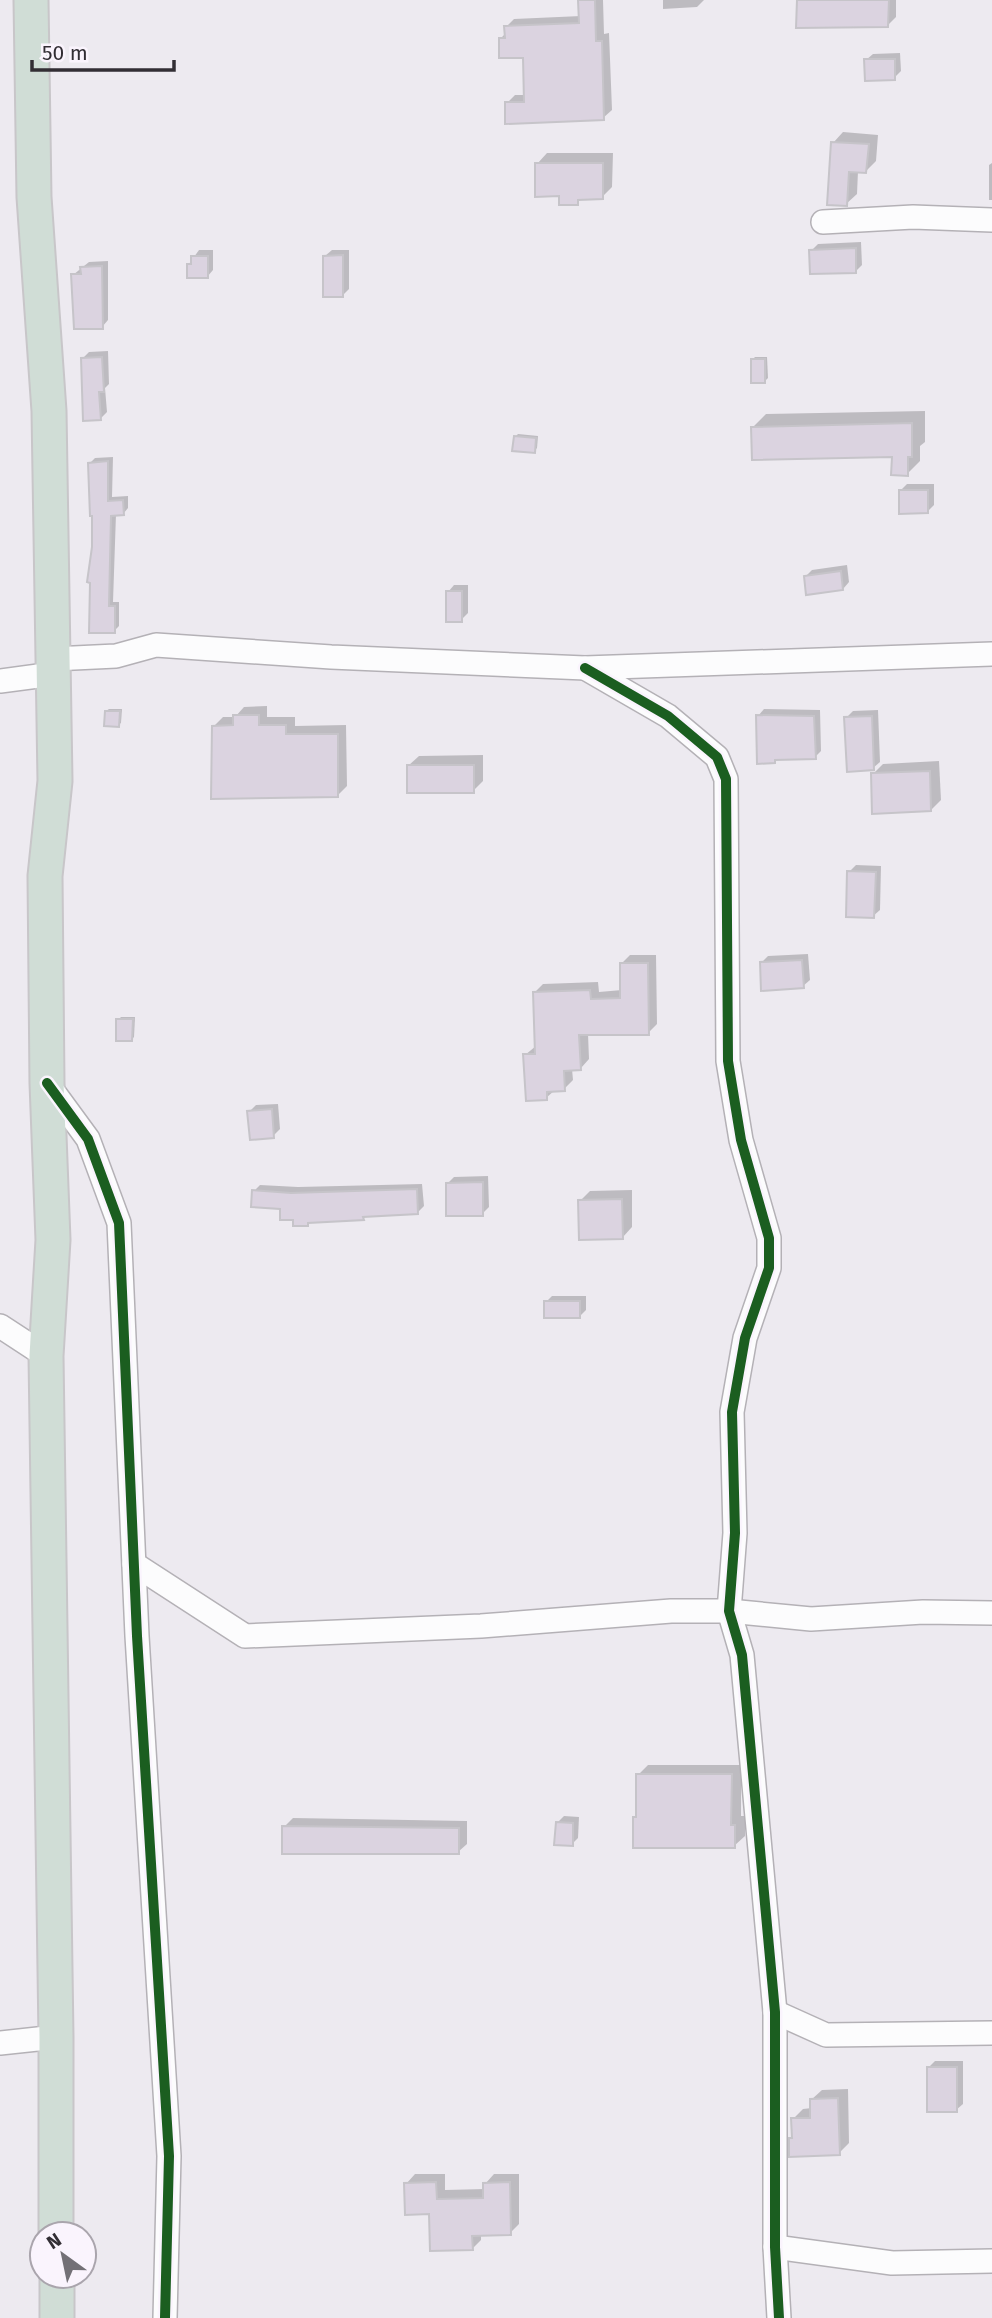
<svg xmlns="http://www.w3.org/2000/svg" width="992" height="2318" viewBox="0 0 992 2318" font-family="'Fira Sans',sans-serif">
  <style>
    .shadow { fill: #0003 }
    .building { fill: #dbd3e0; stroke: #c6c4c9; stroke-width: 2 }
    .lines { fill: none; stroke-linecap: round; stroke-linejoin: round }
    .minor-casing { stroke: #b4b1b6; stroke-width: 26 }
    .highway-casing { stroke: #c8c6c9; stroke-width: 37 }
    .minor { stroke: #fcfcfd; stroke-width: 23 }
    .highway { stroke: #d0ddd6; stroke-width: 33 }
    .cycleway-casing { stroke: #faf4fd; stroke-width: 15 }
    .cycleway { stroke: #1b5e20; stroke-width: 10 }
  </style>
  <rect width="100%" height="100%" fill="#edeaf0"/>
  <g class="shadow">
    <path d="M580,0H603L604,34L609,33L612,110L603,118L507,103L515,95H525V56L501,38L506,33V27L514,19L581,16Z"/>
    <path d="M663,0H704L697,7L663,9Z"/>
    <path d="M799,0H896V17L888,25Z"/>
    <path d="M900,53L901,71L894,78L866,60L873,54Z"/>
    <path d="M843,132L878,135L876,161L866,171H858L857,194L846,204L833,143Z"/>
    <path d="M547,153H613L612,187L602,197L582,198L577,203L560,195L537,164Z"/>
    <path d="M992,163V200H989V165Z"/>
    <path d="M861,242L862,265L856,271L811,251L818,244Z"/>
    <path d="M199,250H213V270L207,277L189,264Z"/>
    <path d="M332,250H349V289L342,296L325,256Z"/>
    <path d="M108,261V320L102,327L73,275L89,262Z"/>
    <path d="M108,351L109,384L105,388L107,412L100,419L82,359L89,352Z"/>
    <path d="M755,357H767L768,378L765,381L752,360Z"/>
    <path d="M925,411V442L920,446V461L907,474L894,456L753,427L766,414Z"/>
    <path d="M518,434L538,436L537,448L534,451L515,437Z"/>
    <path d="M113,457L112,497L128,496V508L123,514H116L113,602H119V626L114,631L94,547L90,463L95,458Z"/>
    <path d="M907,484H934V505L928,511L900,491Z"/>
    <path d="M847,565L849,582L843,589L806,576L812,570Z"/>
    <path d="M454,585H468V613L461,620L448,592Z"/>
    <path d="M267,706V717H295V726L346,725L347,786L338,795L214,726L223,717H235L244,707Z"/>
    <path d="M109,709H122L121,723L118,725L106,711Z"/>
    <path d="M764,709L820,710L821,751L815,757L778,758L774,762L758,716Z"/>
    <path d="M878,710L880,762L873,768L846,718L853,711Z"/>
    <path d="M483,755V781L473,791L408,766L419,756Z"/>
    <path d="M939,761L941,800L931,810L873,774L883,764Z"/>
    <path d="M856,865L881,866L880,910L873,916L849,872Z"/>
    <path d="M808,954L810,980L803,986L761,963L768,956Z"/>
    <path d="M630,955H656L657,1024L648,1033L588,1034L589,1059L581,1068L572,1069L573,1080L564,1089L555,1090L546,1098L525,1055L536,1046L534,993L543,984L598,982L599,992L622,990L621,964Z"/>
    <path d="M121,1017H135L134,1037L132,1039L118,1020Z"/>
    <path d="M278,1104L280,1129L273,1136L249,1112L256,1105Z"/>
    <path d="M488,1176L489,1207L482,1214L447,1184L454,1177Z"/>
    <path d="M422,1184L424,1206L417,1213L367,1215L363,1219L311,1221L307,1224L254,1191L260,1185L298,1187Z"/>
    <path d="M632,1190V1227L622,1238L580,1201L590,1191Z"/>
    <path d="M552,1296H586V1310L580,1316L546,1302Z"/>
    <path d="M648,1765H741V1816H745V1836L734,1846L635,1817L638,1814V1775Z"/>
    <path d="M564,1816L579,1817L578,1838L572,1844L557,1823Z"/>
    <path d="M293,1818L467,1821V1844L458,1852L284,1827Z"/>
    <path d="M935,2061H963V2104L956,2110L928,2068Z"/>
    <path d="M848,2089L849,2143L839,2153L791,2139L794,2136L793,2119L803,2109L812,2108L811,2100L822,2090Z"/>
    <path d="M415,2174H445V2190L485,2189V2184L494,2174H519V2224L510,2233L481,2234V2240L472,2249L431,2213L406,2184Z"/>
  </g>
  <g class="building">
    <path d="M578,0H595L596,41H602L604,120L505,124V102H524L523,58H499V38H505L504,26L579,23Z"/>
    <path d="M797,0H889L888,27L796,28Z"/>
    <path d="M864,59H895V80L865,81Z"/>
    <path d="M831,142L869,144L866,173L849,172L847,206L827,205Z"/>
    <path d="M535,163H603V199L578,200V205H559V196L535,197Z"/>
    <path d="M856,248V273L810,274L809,250Z"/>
    <path d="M343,255V297H323V256Z"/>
    <path d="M191,256H208V278H187V264H191Z"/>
    <path d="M102,266L103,329H74L71,274H81L80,267Z"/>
    <path d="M102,357L104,392H99L101,420L83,421L81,358Z"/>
    <rect x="751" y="359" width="14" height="24"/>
    <path d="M912,423V457H908V476L891,475L892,457L752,460L751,427Z"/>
    <path d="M514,436L536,438L535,453L512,451Z"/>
    <path d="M108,461V501L123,500L124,515L111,516L109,606H115V633H89L90,583L87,582L92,547V516H90L88,463Z"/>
    <path d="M899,490H928V513L899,514Z"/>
    <path d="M841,571L843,590L806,595L804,576Z"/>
    <rect x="446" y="591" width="16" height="31"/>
    <path d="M105,711H120L119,727L104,726Z"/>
    <path d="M233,715H259V725H286V734H338V797L211,799L212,726L233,725Z"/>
    <path d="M756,715L814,716L816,759L775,760V763L757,764Z"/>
    <path d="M872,716L874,770L847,772L844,717Z"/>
    <rect x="407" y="765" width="67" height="28"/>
    <path d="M930,771L931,811L872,814L871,773Z"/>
    <path d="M847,871L876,872L874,918L846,917Z"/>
    <path d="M802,960L804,988L761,991L760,962Z"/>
    <path d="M620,963H648L649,1035H579L581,1070L564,1071L565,1091L547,1092V1100L526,1101L523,1054H535L533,992L590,990L591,999L620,998Z"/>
    <path d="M116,1019H133L132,1041H116Z"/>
    <path d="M272,1109L274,1138L250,1140L247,1111Z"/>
    <path d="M483,1182V1216H446V1183Z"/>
    <path d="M417,1189L418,1214L363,1217L364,1220L308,1223V1226H293V1220H280V1209L251,1207L252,1190L291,1193Z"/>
    <path d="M622,1199L623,1239L579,1240L578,1200Z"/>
    <rect x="544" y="1301" width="36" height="17"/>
    <path d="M636,1774H732L731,1825H735V1848H633V1817H636Z"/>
    <path d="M556,1822L573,1823V1846L554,1845Z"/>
    <path d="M282,1826L459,1828V1854H282Z"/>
    <rect x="927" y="2067" width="30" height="45"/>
    <path d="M838,2098L840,2155L789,2157V2138H792L791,2118H810V2099Z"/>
    <path d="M436,2182L437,2199L483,2198V2183L510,2182L511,2235L472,2236L473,2250L430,2251L429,2214L405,2215L404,2183Z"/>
  </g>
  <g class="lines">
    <defs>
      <g id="minor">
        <path d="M823,222L913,217L992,220"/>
        <path d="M53,659L116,656L156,645L331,657L585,668L992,654"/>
        <path d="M585,668L668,716L717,757L726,779L728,1061L741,1140L769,1238V1268L745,1338L732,1412L735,1533L729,1611L742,1655L775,2012V2247L779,2318"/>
        <path d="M0,681L53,674"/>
        <path d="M47,1083L88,1139L119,1223L137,1636L169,2156L165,2318"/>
        <path d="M0,1326L46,1356"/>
        <path d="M134,1564L245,1636L481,1626L671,1611H729L811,1619L923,1612L992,1613"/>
        <path d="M775,2012L826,2035L992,2033"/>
        <path d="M0,2043L56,2037"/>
        <path d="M775,2247L892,2263L992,2261"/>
      </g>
      <g id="highway">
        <path d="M31,0L34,197L49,411L55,781L45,876L47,1083L53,1240L46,1356L56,2037V2234"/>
        <path d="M57,2276V2318"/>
      </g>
    </defs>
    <use href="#minor" class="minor-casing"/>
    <use href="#highway" class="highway-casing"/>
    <use href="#minor" class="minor"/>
    <use href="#highway" class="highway"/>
    <defs>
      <g id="cycleway">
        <path d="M585,668L668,716L717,757L726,779L728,1061L741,1140L769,1238V1268L745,1338L732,1412L735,1533L729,1611L742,1655L775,2012V2247L779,2318"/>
        <path d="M47,1083L88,1139L119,1223L137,1636L169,2156L165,2318"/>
      </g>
    </defs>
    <use href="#cycleway" class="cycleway-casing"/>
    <use href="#cycleway" class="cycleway"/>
  </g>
  <g transform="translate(63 2255) rotate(327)"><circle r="33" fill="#faf4fd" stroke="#aaa5ad" stroke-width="2"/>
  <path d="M0-5L12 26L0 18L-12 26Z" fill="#737076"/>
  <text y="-10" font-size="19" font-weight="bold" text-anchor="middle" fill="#322e34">N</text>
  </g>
  <path d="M32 60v10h142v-10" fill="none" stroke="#322e34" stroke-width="3.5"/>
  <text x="42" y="60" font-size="21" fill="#322e34" stroke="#faf4fd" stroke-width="5" paint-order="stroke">50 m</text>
</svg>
